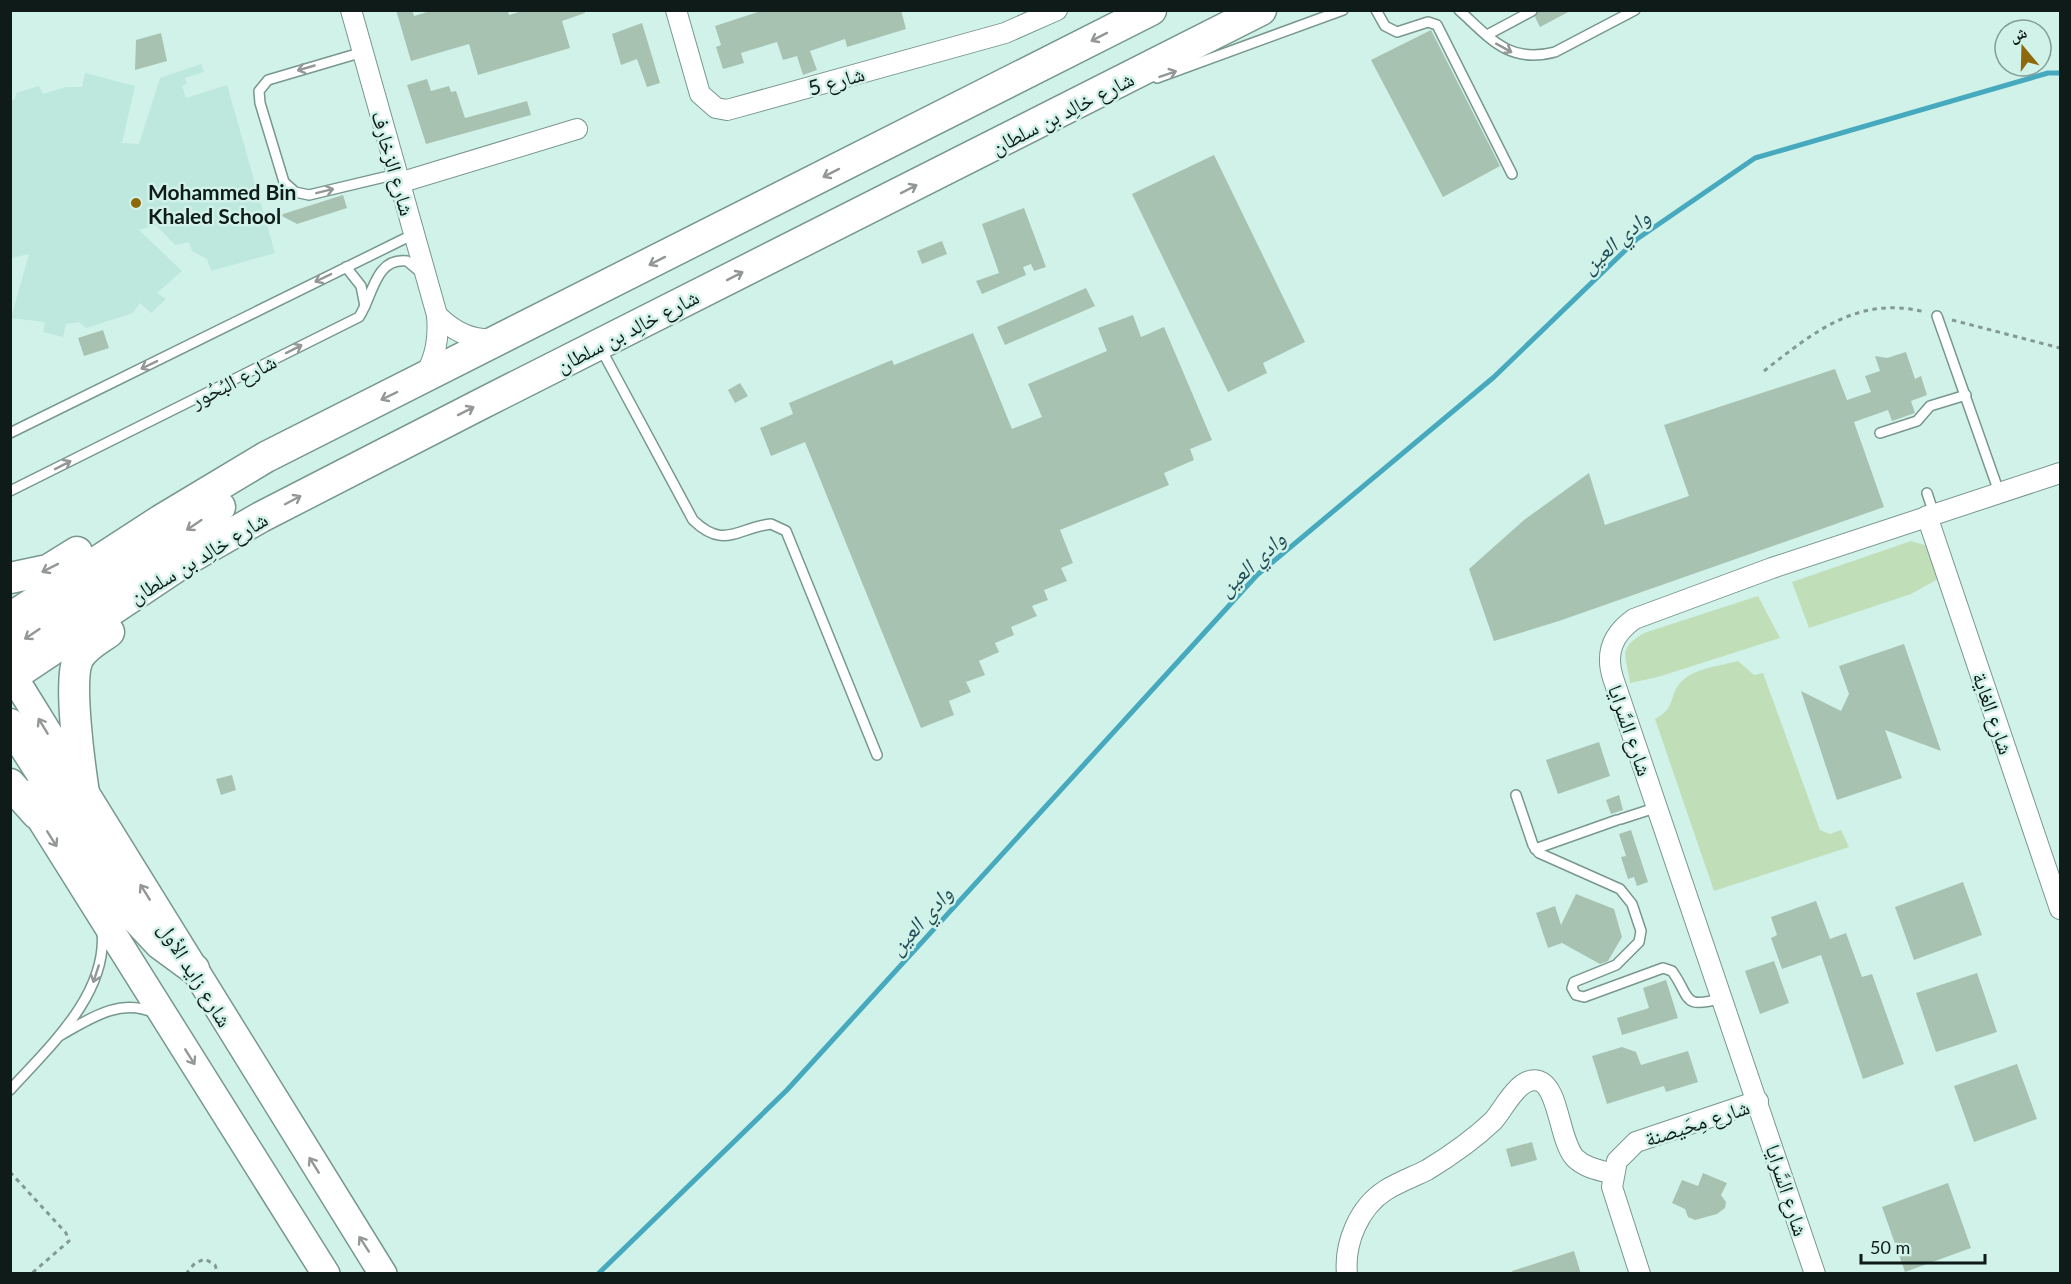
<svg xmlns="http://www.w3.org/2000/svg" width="2071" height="1284" viewBox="0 0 2071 1284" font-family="Lato,'Noto Naskh Arabic',sans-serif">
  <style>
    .built { fill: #bee8dd }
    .green { fill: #c0dfb9 }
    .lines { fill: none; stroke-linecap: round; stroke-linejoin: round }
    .stream { stroke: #46a9be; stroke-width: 5 }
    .building { fill: #a8c2b2 }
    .lane-casing { stroke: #78978f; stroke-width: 12 }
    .street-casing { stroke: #78978f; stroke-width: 22 }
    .secondary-casing { stroke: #78978f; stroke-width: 30 }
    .primary-casing { stroke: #78978f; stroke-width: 33 }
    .path { stroke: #829a93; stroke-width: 3; stroke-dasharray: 4.5 4.5; stroke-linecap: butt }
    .lane { stroke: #fff; stroke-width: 9 }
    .street { stroke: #fff; stroke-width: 20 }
    .secondary { stroke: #fff; stroke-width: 27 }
    .primary { stroke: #fff; stroke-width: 30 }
    .oneway { stroke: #939897 }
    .poi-dot { fill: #8d690b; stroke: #d1f2e9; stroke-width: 2 }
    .labels { text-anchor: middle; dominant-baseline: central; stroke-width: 5; stroke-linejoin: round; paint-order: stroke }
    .street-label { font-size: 21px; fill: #0f1b18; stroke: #d1f2e9 }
    .poi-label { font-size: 21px; font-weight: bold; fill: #0f1b18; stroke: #d1f2e9; text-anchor: start }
    .water-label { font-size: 22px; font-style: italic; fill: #214d56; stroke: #d1f2e9 }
  </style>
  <rect width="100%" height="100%" fill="#d1f2e9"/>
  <path class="built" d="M201,64L204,72L185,78L187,84L182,86L186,98L227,85L275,253L211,271L207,259L192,251L189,242L175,245L156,225L139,230L182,271L157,293L166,299L151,313L140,303L133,313L86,328L79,322L66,324L63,337L43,332L45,322L11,318L29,254L12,258L11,265L10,102L15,99L16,93L39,86L43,94L66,87H82L85,73L135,86L122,143L139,144L160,78Z"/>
  <g class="green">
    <path d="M1911,541L1928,546L1940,578L1911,594L1809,628L1792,582Z"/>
    <path d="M1758,596L1780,638L1658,677L1630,683C1627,655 1616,650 1644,633Z"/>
    <path d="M1738,661L1754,675L1763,673L1820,830L1830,834L1841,830L1849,847L1714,891L1655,719C1677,707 1668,696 1681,682C1694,668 1720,666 1738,661Z"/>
  </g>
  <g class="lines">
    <path class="stream" d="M598,1274L787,1090L1257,575L1494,377L1637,239L1755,158L2048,73H2060"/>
  </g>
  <g class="building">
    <path d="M396,10H412L414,16L434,10H508L509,15L526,10H584L585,13L562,21L570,48L478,75L469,44L411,61Z"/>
    <path d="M764,10H901L906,29L847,47L845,39L810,51L817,70L803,75L797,56L783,60L777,42L741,53L744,63L723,69L716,47L721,45L715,26Z"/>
    <path d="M1539,10H1572L1540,27L1535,17Z"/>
    <path d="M642,23L660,83L647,87L637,59L621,65L612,34Z"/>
    <path d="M1431,30L1500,166L1443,197L1371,60Z"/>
    <path d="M161,33L167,61L135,70L136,40Z"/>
    <path d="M427,79L431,91L449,86L451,92L456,91L465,118L527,101L531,115L426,144L407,85Z"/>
    <path d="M1214,155L1305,342L1263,363L1267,373L1228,392L1132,194Z"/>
    <path d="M343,195L347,208L297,224L280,215Z"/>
    <path d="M1024,208L1046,267L1034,271L1031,264L1023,267L1026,275L982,294L976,281L999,273L982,224Z"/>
    <path d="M942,241L947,254L922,264L917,251Z"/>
    <path d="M1086,288L1095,306L1005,345L997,327Z"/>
    <path d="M1133,315L1141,337L1164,327L1212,440L1190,449L1194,460L1164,473L1169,485L1060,530L1073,563L1061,568L1067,581L1044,590L1048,600L1032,606L1037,616L1011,627L1014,635L995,643L999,652L979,661L985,675L966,682L971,692L949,701L954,715L921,728L805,442L771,456L760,428L793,414L789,403L892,360L894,365L973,333L1012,429L1042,417L1028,384L1107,351L1098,328Z"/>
    <path d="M103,330L109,348L84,356L78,338Z"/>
    <path d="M1906,352L1915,379L1921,376L1927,395L1911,401L1915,413L1892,421L1888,410L1854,422L1884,507L1559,621L1494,641L1469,569L1524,520L1589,473L1605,525L1689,496L1664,425L1835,369L1847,400L1871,392L1865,376L1880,371L1875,356L1887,358Z"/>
    <path d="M740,383L748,396L735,403L728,390Z"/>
    <path d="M1904,644L1941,751L1885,730L1902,778L1837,800L1801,691L1841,711L1849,694L1839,666Z"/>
    <path d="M1599,742L1610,776L1558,794L1546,760Z"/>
    <path d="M232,775L236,790L221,795L216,779Z"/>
    <path d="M1619,795L1623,810L1611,814L1606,800Z"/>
    <path d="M1631,830L1648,882L1637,886L1634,877L1628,879L1621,857L1626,856L1619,834Z"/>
    <path d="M1963,882L1982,935L1914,960L1895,907Z"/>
    <path d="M1576,894L1614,909L1622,937L1608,961L1600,964L1562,943L1548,948L1536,913L1555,906L1561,925Z"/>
    <path d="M1816,901L1830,939L1846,933L1862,977L1872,974L1904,1064L1863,1079L1821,955L1782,969L1771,938L1777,935L1771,917Z"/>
    <path d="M1774,961L1789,1003L1760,1014L1745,971Z"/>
    <path d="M1977,973L1997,1032L1936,1052L1916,993Z"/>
    <path d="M1666,980L1678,1018L1622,1035L1617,1018L1649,1008L1643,988Z"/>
    <path d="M1622,1047L1636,1052L1641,1065L1688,1051L1698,1082L1666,1092L1664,1086L1607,1104L1592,1056Z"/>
    <path d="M2017,1064L2037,1119L1974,1142L1954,1086Z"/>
    <path d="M1532,1142L1537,1160L1511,1167L1506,1149Z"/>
    <path d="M1703,1173L1727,1183L1721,1195L1726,1202L1725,1208L1717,1214L1695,1220L1688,1217L1685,1209L1672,1203L1682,1180L1698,1186Z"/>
    <path d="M1948,1183L1971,1248L1905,1272L1882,1207Z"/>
    <path d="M1574,1251L1581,1274H1513L1512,1271Z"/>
  </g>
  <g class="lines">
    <defs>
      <g id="lane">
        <path d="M1376,10L1385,26L1397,32L1428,22L1437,25L1512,174"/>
        <path d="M1459,10C1491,39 1509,64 1555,52L1635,10"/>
        <path d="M1487,35L1532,11"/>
        <path d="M363,52L268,80L259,91L260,103L284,182L295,192L309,195L397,174"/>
        <path d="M1157,78L1343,10"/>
        <path d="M346,267L361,286L365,306"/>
        <path d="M1937,316L1999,492"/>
        <path d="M601,349L693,520C724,550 737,528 771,524L786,531L877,755"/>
        <path d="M10,433L414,234"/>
        <path d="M1880,433L1917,421L1930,406L1966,395"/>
        <path d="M10,491L359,317C373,296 375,257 407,261L419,271"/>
        <path d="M1927,493L1934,514"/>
        <path d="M1516,795L1533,845L1539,853L1620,889L1632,904L1641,931L1639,942L1616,965L1574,982L1572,988L1576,995L1584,997L1663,968L1672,971C1691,997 1681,1010 1722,998"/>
        <path d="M1621,819L1658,807"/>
        <path d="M1535,849L1617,820"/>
        <path d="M61,1035C89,1019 121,997 154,1013"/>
        <path d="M10,1090C49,1047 108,994 102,931"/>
      </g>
      <g id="street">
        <path d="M351,10L437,315C439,338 436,357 424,377"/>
        <path d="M676,10L700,94L716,108L727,110L1005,33L1057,10"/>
        <path d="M399,183L577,129"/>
        <path d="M437,315C454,332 472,341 496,339"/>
        <path d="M1927,516L2060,909"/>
        <path d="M1347,1274C1344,1243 1359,1207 1386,1190C1399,1182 1413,1177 1427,1170C1450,1156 1473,1140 1493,1121C1504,1109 1519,1075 1539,1081C1559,1087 1559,1141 1575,1158C1585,1168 1600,1170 1613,1174"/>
        <path d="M1640,1274L1612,1187L1617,1161L1636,1142L1758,1101"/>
        <path d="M1815,1274L1613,678C1605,653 1613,634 1634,619L1772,568L2060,473"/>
      </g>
      <g id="secondary">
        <path d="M13,676L383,1274"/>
        <path d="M25,794L326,1274"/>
      </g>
      <g id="primary">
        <path d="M10,578L48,570L77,552"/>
        <path d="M10,618L161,520L266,457L1151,10"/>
        <path d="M10,649L220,507"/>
        <path d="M10,678L188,559L261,517L481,404L1261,10"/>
        <path d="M10,724L131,913L160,944L194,969"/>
        <path d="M10,784L37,814"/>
        <path d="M84,793C80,767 68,681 78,659C84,647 98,640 109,632"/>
      </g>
    </defs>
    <use href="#lane" class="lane-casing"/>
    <use href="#street" class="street-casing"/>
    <use href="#secondary" class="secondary-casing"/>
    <use href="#primary" class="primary-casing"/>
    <g class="path">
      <path d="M1952,320L2060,348"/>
      <path d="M1764,371C1814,332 1858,295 1925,312"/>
      <path d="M10,1172L66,1233L69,1241L31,1274"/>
      <path d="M186,1274L195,1263L205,1259L215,1265L218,1274"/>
    </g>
    <use href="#lane" class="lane"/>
    <use href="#street" class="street"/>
    <use href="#secondary" class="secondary"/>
    <use href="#primary" class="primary"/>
  </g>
  <defs><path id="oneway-shaft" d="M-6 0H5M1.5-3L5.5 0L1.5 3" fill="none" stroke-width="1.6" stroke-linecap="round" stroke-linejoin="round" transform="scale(1.5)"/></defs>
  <g class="oneway">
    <use href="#oneway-shaft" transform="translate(1099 37) rotate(153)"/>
    <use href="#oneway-shaft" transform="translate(1504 48) rotate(29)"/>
    <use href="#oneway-shaft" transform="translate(306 68) rotate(164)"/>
    <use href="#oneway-shaft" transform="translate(1168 74) rotate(-19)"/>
    <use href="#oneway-shaft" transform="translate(831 173) rotate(153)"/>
    <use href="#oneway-shaft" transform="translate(909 189) rotate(-27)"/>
    <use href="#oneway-shaft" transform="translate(325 191) rotate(-14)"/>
    <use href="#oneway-shaft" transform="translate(657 261) rotate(153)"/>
    <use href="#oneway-shaft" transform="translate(735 276) rotate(-27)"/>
    <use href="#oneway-shaft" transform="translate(323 278) rotate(154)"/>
    <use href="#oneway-shaft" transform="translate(294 349) rotate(-27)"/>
    <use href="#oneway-shaft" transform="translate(149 365) rotate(154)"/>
    <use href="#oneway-shaft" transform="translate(389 396) rotate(154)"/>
    <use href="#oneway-shaft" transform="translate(466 411) rotate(-27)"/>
    <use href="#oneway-shaft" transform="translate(63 465) rotate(-27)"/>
    <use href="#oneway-shaft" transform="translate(293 500) rotate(-28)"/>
    <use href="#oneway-shaft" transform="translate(194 525) rotate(146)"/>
    <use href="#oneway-shaft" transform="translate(50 568) rotate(153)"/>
    <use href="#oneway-shaft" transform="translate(32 634) rotate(146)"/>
    <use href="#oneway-shaft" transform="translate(43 726) rotate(-121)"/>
    <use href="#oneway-shaft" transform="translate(52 839) rotate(58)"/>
    <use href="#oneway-shaft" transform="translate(145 892) rotate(-122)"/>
    <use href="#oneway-shaft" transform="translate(96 974) rotate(108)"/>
    <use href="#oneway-shaft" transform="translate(190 1057) rotate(58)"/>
    <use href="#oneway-shaft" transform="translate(314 1165) rotate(-122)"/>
    <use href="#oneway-shaft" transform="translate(364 1244) rotate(-123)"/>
  </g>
  <circle class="poi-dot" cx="136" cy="203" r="6"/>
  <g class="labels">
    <g class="street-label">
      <text transform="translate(836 80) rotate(-16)">شارع 5</text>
      <text transform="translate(1062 112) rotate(-27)">شارع خالِد بن سلطان</text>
      <text transform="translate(394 163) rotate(74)">شارع الزخارف</text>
      <text transform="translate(627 330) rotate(-27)">شارع خالِد بن سلطان</text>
      <text transform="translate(233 380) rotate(-27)">شارع البُحُور</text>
      <text transform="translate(198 557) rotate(-31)">شارع خالِد بن سلطان</text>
      <text transform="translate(1994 713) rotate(71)">شارع الغاية</text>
      <text transform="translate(1631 730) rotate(71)">شارع السَّرايا</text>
      <text transform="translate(196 974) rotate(58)">شارع زايد الأول</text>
      <text transform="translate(1697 1122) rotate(-18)">شارع مِحَيصنة</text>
      <text transform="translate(1788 1190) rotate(72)">شارع السَّرايا</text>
    </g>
    <g class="poi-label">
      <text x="148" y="191">Mohammed Bin<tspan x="148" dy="24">Khaled School</tspan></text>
    </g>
    <g class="water-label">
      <text transform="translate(1615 241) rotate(-41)">وادي العين</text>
      <text transform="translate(1251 563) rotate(-43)">وادي العين</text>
      <text transform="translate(920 920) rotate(-48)">وادي العين</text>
    </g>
  </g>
  <rect width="2071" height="1284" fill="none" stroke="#0f1b18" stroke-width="24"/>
  <g transform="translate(2023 48) rotate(341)"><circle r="28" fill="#d1f2e9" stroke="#839c95" stroke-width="1.5"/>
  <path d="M0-4.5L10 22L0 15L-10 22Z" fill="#8d690b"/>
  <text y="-9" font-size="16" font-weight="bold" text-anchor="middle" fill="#0f1b18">ش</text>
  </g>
  <path d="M1861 1254v9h124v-9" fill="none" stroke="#0f1b18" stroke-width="3"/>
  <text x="1870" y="1254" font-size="18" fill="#0f1b18" stroke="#d1f2e9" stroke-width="4.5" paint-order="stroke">50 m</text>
</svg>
